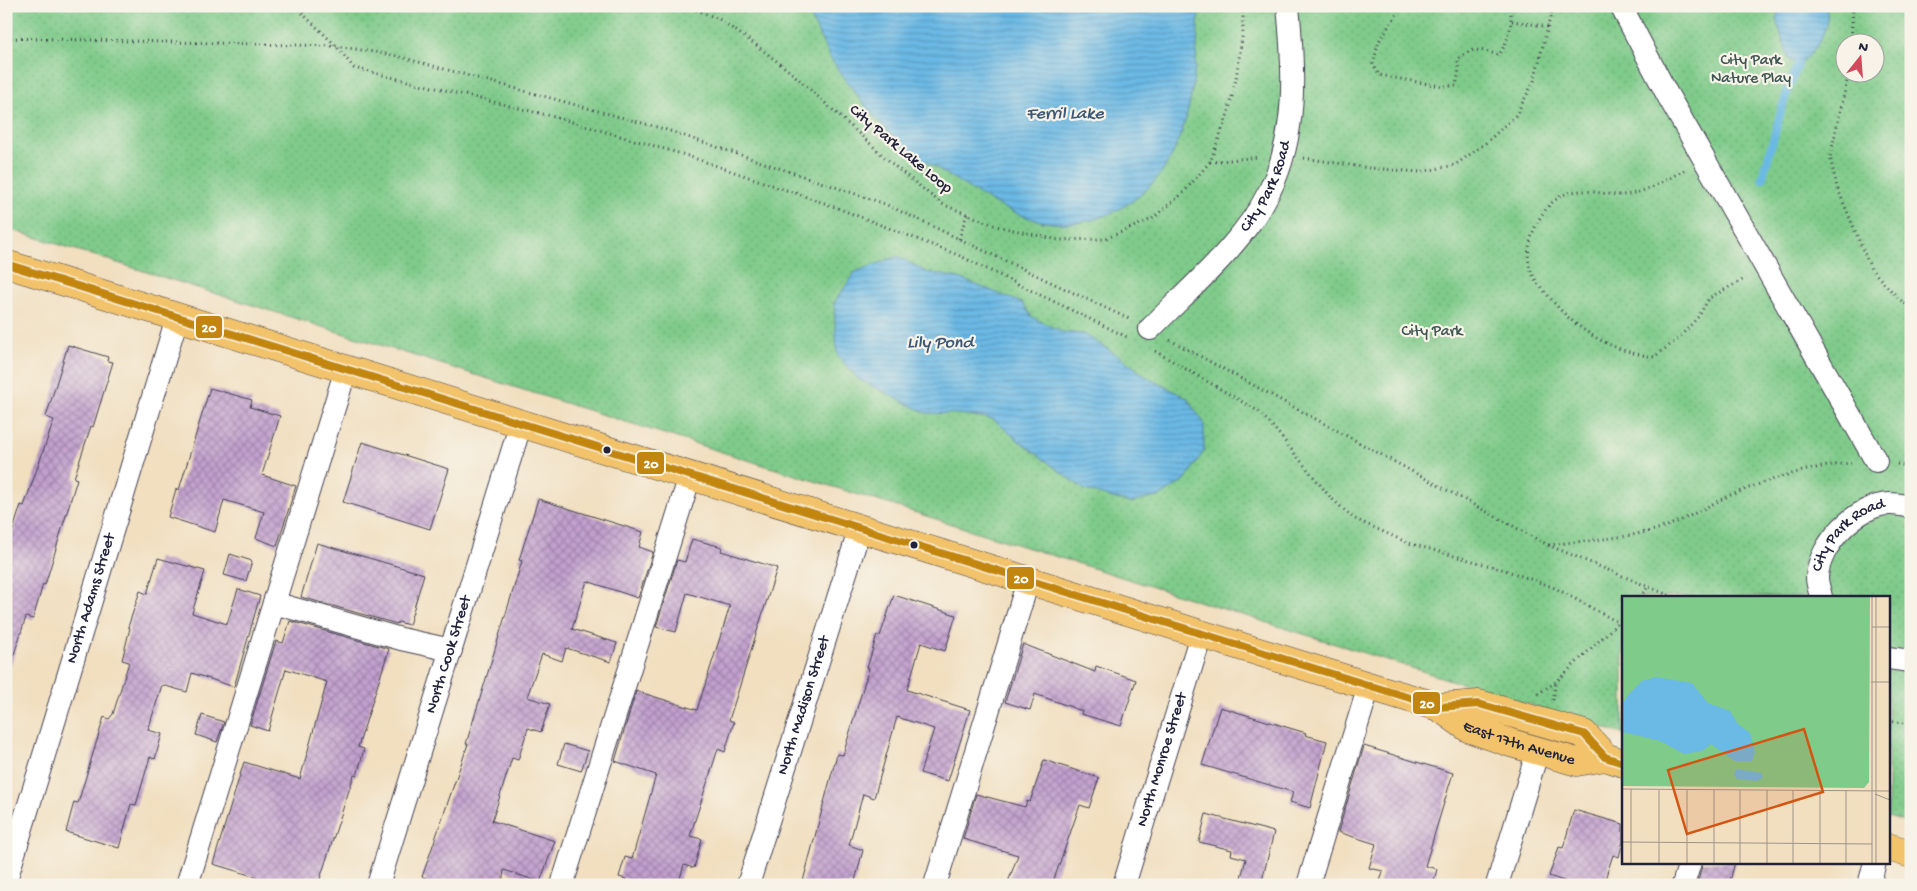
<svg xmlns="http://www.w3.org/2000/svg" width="1917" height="891" viewBox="0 0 1917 891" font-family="'Gochi Hand',sans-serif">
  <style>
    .green { fill: url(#green-dots); stroke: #507662; fill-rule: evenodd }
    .water { fill: url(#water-rules); stroke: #466e90 }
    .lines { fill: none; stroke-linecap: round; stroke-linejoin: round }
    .stream { stroke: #6bb9e5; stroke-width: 8 }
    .building { fill: url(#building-cross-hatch) }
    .minor-casing { stroke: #413e4f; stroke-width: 24 }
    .major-casing { stroke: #413e4f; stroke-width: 29 }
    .path { stroke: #413e4f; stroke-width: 3; stroke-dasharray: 1 4; stroke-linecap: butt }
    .minor { stroke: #fff; stroke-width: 22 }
    .major { stroke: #f2c36a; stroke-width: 28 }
    .bus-1-casing { stroke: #f7f3e8; stroke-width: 11 }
    .bus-1 { stroke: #c2850f; stroke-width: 8 }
    .bus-dot { fill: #22223b; stroke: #f7f3e8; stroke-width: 2 }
    .labels { text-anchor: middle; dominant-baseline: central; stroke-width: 4.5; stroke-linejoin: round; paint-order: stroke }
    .park-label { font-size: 16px; fill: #3e5553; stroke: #f7f3e8 }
    .street-label { font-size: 16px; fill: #22223b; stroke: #f7f3e8 }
    .water-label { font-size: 18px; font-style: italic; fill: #3c5776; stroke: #f7f3e8 }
    .inset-road { fill: none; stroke: #9e938b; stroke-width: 1 }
    .view { fill: #d45411; fill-opacity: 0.15; stroke: #d45411; stroke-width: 2.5 }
    .inset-edge { fill: none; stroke: #22223b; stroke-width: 2.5 }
    .line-badge { stroke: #f7f3e8; stroke-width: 2 }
    .badge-label { font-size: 14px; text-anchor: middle; font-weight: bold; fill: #fff }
  </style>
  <defs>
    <pattern id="green-dots" width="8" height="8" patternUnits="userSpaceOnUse" patternTransform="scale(1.25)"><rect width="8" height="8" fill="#7fcb8a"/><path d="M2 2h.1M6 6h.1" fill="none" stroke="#6dae78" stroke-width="1.8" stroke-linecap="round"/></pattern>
    <pattern id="water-rules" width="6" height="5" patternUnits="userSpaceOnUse" patternTransform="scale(1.25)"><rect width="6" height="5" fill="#6bb9e5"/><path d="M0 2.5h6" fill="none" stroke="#5896bb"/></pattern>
    <pattern id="building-cross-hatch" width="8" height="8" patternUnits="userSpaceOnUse" patternTransform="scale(1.25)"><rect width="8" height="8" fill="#c2a0ce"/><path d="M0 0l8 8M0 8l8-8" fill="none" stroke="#9d82a8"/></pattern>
  </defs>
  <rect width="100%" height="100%" fill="#f7f3e8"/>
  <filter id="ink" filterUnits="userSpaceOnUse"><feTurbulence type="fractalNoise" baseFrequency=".02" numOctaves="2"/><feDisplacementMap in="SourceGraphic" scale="10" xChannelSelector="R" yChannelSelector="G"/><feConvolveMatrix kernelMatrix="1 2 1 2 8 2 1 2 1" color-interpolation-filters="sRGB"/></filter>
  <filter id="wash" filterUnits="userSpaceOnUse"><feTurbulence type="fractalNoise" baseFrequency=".0096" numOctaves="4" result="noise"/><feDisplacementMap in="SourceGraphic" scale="20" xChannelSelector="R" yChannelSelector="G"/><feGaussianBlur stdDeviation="1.12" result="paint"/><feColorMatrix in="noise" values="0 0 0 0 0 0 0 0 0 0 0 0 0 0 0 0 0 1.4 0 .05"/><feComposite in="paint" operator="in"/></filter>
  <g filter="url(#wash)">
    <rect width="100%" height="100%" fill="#f1dfc0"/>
    <path class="green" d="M6,6H1911V824L1888,817V597H1623V734L6,228ZM1844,42H1874V72H1844Z"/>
    <g class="water">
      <path d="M806,6H1199C1197,54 1195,106 1174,151C1152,200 1095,233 1041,221C1004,213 971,189 940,170C929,163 915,156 905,148C886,133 843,79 830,57C821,41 814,23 806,6Z"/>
      <path d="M1778,6H1826C1832,27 1815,53 1798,65L1789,60L1777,21Z"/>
      <path d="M898,256L926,272L959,278L1022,303L1032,317L1062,332L1084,334L1122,358L1148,378L1187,398L1204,423V451L1186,479L1161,496L1130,503L1085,490L1018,440L993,419L959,414L926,413L858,379L837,354L834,303L855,272Z"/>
    </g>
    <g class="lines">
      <path class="stream" d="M1762,179C1774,140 1781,102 1798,65"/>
    </g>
    <g id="blocks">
      <g class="building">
        <path d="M68,345L108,357L107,361L113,362L93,427L91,426L74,478L77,479L45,585L43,584L33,619L26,617L10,667L6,666V538L10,539L21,505L24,506L54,420L46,417Z"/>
        <path d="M210,388L252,400L250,407L280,416L262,475L296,486L277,546L256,538L264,512L224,500L215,532L168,517L176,489L179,490Z"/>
        <path d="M362,442L449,469L430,529L343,502Z"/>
        <path d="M538,499L643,532L639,547L653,552L638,598L587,581L572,629L617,643L611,662L566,648L562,661L542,654L527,697L550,704L541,732L528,728L518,760L512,758L492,821L555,841L540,882L504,870L502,885H424L426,878L422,877L468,744H466L522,561L519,560Z"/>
        <path d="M692,539L722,547L721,551L777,568L729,720L734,722L725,752L718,749L690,836L702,839L694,868L684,865L678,885H624L626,879L619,877L625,857L632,859L656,775L615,761L636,691L697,710L730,606L687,593L676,632L656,627L677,560L685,562Z"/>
        <path d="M317,543L424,574L409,625L398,622L397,624L301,597Z"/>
        <path d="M230,554L252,561L246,581L224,575Z"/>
        <path d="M158,558L205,571L192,613L227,624L238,589L260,596L234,687L192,673L187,692L162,685L148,730L162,734L155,759L150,757L136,805L131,804L119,848L66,832L74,802L78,803L104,717L109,719L113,714L129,662L122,660L130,628L128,627L140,591L147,594Z"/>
        <path d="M894,595L956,615L945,651L921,643L907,690L970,710L948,781L920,773L934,729L897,717L874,798L863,794L849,845L863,850L854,885H802L837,754L843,755L869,668H867L877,635L880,636Z"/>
        <path d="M290,621L389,649L358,747L364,749L357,776L354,775L318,885H283L213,864L244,762L300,779L327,682L286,669L268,731L250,725L276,641L283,643Z"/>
        <path d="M1023,644L1095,672L1096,666L1136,680L1121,726L1081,714L1082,711L1035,694L1030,710L1005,702Z"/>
        <path d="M1220,707L1306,733L1305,735L1327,741L1310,808L1290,802L1293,792L1202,765Z"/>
        <path d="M202,715L224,722L217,742L196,735Z"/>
        <path d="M564,744L588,751L581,771L558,764Z"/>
        <path d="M1364,746L1453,773L1425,866L1437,869L1433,885H1379L1383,871L1369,868L1376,844L1338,832Z"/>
        <path d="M1044,760L1099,778L1089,808L1080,805L1052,885H1007L1018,855L963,839L976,794L1025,807L1027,801L1030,802Z"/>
        <path d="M1574,810L1623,824V841L1619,857L1613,855L1603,885H1575L1549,876L1559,847L1563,848Z"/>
        <path d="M1206,814L1274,832L1261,885H1239L1246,859L1231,855L1232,850L1199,842Z"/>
        <path d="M1703,862H1735L1729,885H1697Z"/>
      </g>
    </g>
  </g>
  <g filter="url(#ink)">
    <use href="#blocks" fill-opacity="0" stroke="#413e4f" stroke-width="1"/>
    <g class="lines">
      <defs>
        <g id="minor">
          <path d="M1621,6L1667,94L1876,461"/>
          <path id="s1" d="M1150,329C1190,288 1243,244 1269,192C1298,135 1294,67 1288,6"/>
          <path id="s2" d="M1821,597C1820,591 1817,584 1817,578C1818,545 1858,503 1891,504C1898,504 1905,506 1911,507"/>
          <path d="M274,603L401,639L451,650"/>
          <path d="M1888,658L1911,661"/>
          <path id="s3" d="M6,880L177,318"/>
          <path d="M187,885L346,369"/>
          <path id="s4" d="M378,885L521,423"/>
          <path d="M562,885L690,476"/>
          <path id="s5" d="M748,885L860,528"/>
          <path d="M935,885L1028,581"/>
          <path id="s6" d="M1124,885L1201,635"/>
          <path d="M1308,885L1369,686"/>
          <path d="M1497,885L1538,750"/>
          <path d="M1683,885L1690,862"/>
          <path d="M1869,885L1875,862"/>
        </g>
        <g id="major">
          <path d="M6,264L1369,686L1439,707L1479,704L1584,734L1605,757L1623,763"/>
          <path id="s7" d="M1439,707L1468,728L1511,743L1577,762L1605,757"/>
          <path d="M1888,847L1911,854"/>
        </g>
      </defs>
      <use href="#minor" class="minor-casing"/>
      <use href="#major" class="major-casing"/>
      <g class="path">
        <path d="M295,6L336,46L354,68L551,116L682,154L827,204L958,255L1129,338"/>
        <path d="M687,6L719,19L756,45L793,74L897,168L942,204L996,226L1058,240L1105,239L1152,219L1182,194L1210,162L1228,114L1236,79L1243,31V6"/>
        <path d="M1402,6L1379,41L1373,64L1379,75L1440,86H1456L1459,71L1458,59C1473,46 1481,50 1499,55C1509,40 1513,24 1510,6"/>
        <path d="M1512,21L1549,27"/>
        <path d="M6,38L336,46L393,55L664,129L885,204L1129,319"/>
        <path d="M1851,42L1853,6"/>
        <path d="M1849,72L1830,157L1837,187L1871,269L1899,299L1911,308"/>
        <path d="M1304,158L1369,168L1420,172L1455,165L1487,142L1516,115L1534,81L1553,6"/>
        <path d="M1210,162L1259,157"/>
        <path d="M1684,170C1664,181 1640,196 1617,195C1602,194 1586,189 1572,192C1544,197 1522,242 1530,268C1533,279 1544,291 1551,299C1577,331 1613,352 1654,357L1678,339L1699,316L1709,298L1746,278"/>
        <path d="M959,239L967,214"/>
        <path d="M1170,340L1548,545L1673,597"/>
        <path d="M1155,351L1258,411L1274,428L1330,497L1353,518L1408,543L1505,570L1555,588L1623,625"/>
        <path d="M1897,464L1911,467"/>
        <path d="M1549,545C1586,540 1626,539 1661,528C1690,519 1713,501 1741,491C1776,477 1814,466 1851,463"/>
        <path d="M1640,597L1647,588"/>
        <path d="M1538,694L1557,681L1623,618"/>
        <path d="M1553,700L1556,681"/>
        <path d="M1888,721L1911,724"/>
      </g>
      <use href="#minor" class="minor"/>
      <use href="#major" class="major"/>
      <defs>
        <path id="bus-1" d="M6,264L1439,707L1479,704L1584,734L1605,757L1623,763"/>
      </defs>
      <use href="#bus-1" class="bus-1-casing"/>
      <use href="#bus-1" class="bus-1"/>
    </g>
  </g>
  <g class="bus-dot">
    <circle cx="607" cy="450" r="4.5"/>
    <circle cx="914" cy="545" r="4.5"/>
  </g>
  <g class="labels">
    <g class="park-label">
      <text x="1751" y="61">City Park<tspan x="1751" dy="18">Nature Play</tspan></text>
      <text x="1432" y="332">City Park</text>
    </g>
    <g class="street-label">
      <text transform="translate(900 150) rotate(40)">City Park Lake Loop</text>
      <text stroke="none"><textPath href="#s1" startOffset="186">City Park Road</textPath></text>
      <text stroke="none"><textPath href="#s2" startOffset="76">City Park Road</textPath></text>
      <text stroke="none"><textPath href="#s3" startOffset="294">North Adams Street</textPath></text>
      <text stroke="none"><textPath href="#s4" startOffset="241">North Cook Street</textPath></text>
      <text stroke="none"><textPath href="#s5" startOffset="188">North Madison Street</textPath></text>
      <text stroke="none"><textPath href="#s7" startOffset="89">East 17th Avenue</textPath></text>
      <text stroke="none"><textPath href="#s6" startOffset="131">North Monroe Street</textPath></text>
    </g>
    <g class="water-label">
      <text x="1065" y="114">Ferril Lake</text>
      <text x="940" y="343">Lily Pond</text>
    </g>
  </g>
  <g transform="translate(1622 596)">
    <rect width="268" height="268" fill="#f1dfc0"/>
    <path d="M0,0H248L247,186L242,192L0,190Z" fill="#7fcb8a"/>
    <path d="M170,0H183V24H170ZM190,0L219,1V14L189,13Z" fill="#7fcb8a"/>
    <path d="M34,81L70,87L86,107L108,115L116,128L128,137L133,156L130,165H113L89,148L80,155L62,158L38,145L1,136L0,109L6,99L20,85ZM115,173L139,177L141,182L134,185L115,183L112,178Z" fill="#6bb9e5"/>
    <path class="inset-road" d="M250,0V267M254,0V267M250,31H268M249,86H268M0,193L268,195M198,194V267M253,198L268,204M0,246L250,248M9,267V193M37,267V194M65,267V194M92,267V194M118,267V194M145,267V194M171,267V194M224,267V194"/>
    <path class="view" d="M182,133L201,196L65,238L46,174Z"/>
    <rect width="268" height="268" class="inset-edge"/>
  </g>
  <g class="line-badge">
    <rect x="195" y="315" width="28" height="24" rx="5" fill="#c2850f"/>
    <rect x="636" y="451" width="29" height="24" rx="5" fill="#c2850f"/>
    <rect x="1006" y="566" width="29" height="24" rx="5" fill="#c2850f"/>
    <rect x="1412" y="691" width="29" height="24" rx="5" fill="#c2850f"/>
  </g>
  <g class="badge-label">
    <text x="209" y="332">20</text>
    <text x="651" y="468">20</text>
    <text x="1021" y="583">20</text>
    <text x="1427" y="708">20</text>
  </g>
  <rect width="1917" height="891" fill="none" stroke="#f7f3e8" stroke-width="25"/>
  <g transform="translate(1860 58) rotate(17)"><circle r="24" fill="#f7f3e8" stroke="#a29fa3"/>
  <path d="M0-4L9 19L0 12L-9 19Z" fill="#d1495b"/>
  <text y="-8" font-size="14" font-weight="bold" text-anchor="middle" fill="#22223b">N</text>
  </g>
</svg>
